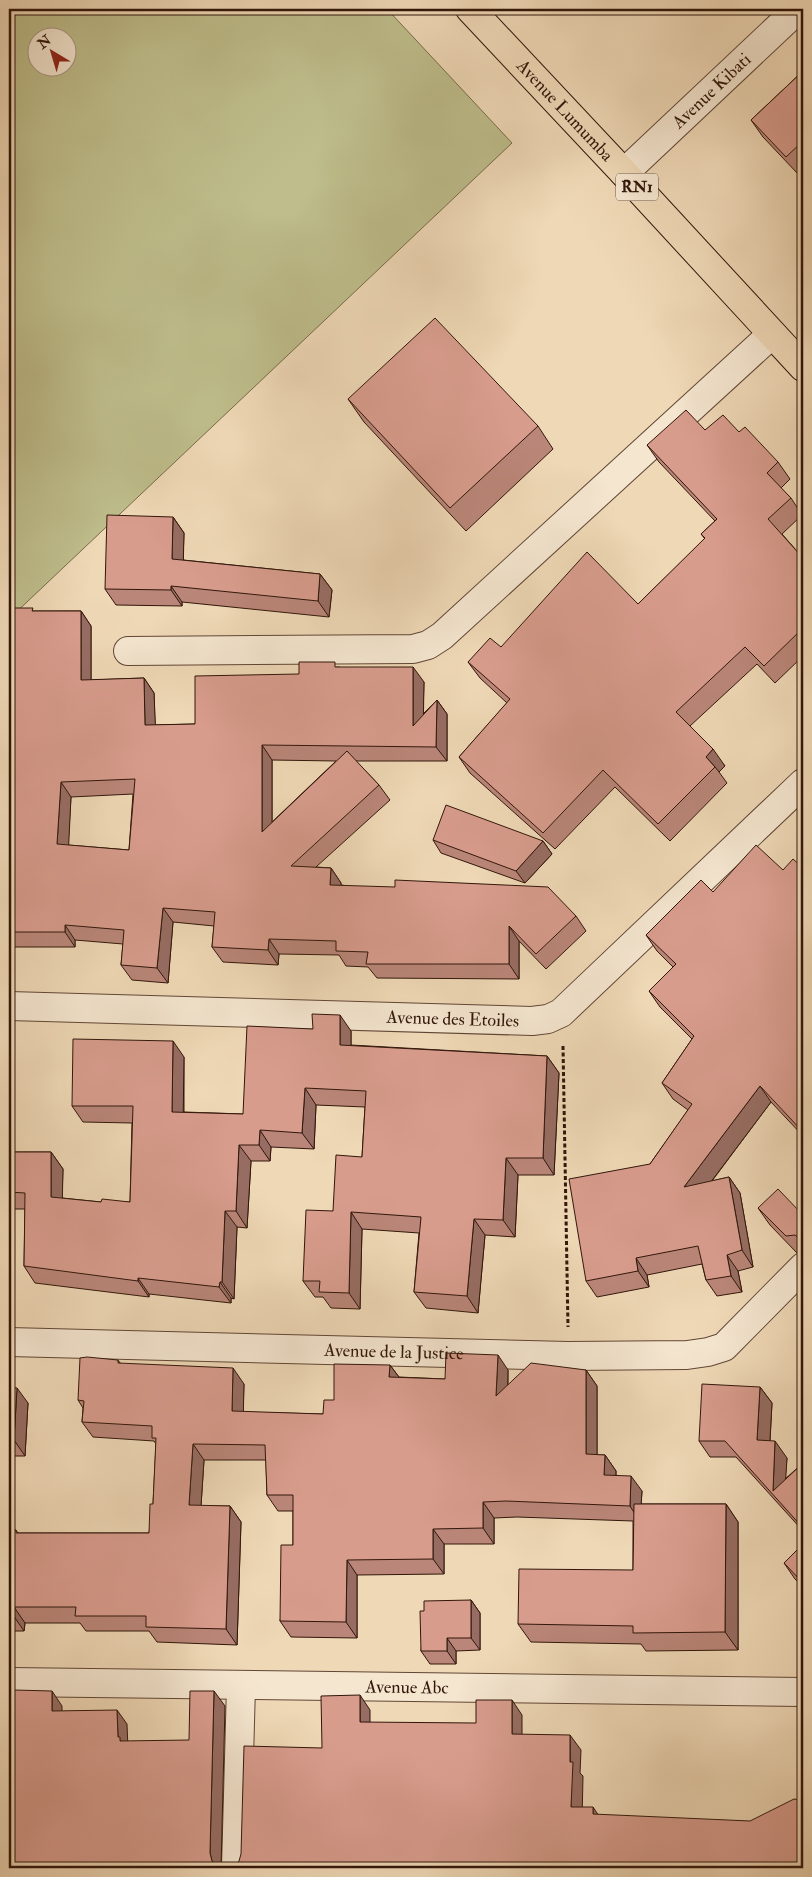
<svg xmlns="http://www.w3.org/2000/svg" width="812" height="1877" viewBox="0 0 812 1877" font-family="'IM FELL Double Pica',serif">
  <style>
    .green { fill: #bebd8b; stroke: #786a4a; fill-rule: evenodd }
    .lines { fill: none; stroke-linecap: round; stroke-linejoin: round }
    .street-casing { stroke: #604635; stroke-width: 30 }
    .highway-casing { stroke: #31160a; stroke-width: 30 }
    .path { stroke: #31160a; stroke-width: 3; stroke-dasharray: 4 2.5; stroke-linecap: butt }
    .street { stroke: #f5e6d0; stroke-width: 28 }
    .highway { stroke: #efd8b6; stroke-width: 28 }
    .wall { fill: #ba8679; stroke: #31160a; fill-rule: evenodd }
    .shaded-wall { fill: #976d63; stroke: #31160a }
    .building { fill: #d89c8d; stroke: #31160a; fill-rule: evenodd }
    .labels { text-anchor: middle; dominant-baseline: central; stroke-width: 4; stroke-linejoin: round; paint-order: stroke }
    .shield { fill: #f5e6d0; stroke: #6c5445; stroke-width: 1 }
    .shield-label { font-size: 16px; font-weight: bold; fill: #31160a }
    .street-label { font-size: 18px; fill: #31160a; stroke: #f5e6d0 }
  </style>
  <rect width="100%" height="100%" fill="#efd8b6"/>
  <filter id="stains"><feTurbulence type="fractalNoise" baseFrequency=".004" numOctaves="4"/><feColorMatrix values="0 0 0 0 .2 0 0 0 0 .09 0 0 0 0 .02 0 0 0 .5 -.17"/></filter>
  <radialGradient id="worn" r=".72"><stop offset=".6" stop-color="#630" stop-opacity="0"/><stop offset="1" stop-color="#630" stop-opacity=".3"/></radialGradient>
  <path class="green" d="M9,9H387L512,143L9,619ZM38,38H68V68H38Z"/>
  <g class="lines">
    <defs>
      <g id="street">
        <path id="s1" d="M624,173L798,9"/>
        <path d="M128,651L413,649L428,645L442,636L772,334"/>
        <path id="s2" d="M9,1006L532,1021L548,1019L561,1013L803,783"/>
        <path id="s3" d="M9,1342L568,1356L687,1355L708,1352L724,1347L803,1267"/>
        <path id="s4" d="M9,1682L803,1692"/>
        <path d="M236,1868L241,1686"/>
      </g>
      <g id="highway">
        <path id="s5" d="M470,9L624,173L803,367"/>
      </g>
    </defs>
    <use href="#street" class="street-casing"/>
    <use href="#highway" class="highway-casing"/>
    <path class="path" d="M563,1046L568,1327"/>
    <use href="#street" class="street"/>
    <use href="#highway" class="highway"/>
  </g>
  <g class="wall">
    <path d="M803,71V169L798,174L763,137L751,120Z"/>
    <path d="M348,399L538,426L553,449L466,531L364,422Z"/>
    <path d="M705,430L739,432L778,462L790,479L781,488L791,498L802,515L782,534L803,558V656L775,683L757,664L690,726L725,766L719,772L727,783L670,841L615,787L555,849L470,773L459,757L507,703L480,678L468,662L501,647L638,604L705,539L701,534L715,521L659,462L647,445Z"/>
    <path d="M173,517L184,533L183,560L320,574L332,590L329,617L182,602V606L116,605L105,589Z"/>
    <path d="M9,608L34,611H81L91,626V680L144,678L154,693L155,725L195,724L299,674L338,667L424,682L423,714L437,700L447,714V761H356L379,785L390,800L316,867L331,868L341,883V885L576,916L586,931L546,969L519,941V979L377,978L368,967L346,966L339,955L279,954L278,965L223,962L212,947L214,926L173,922L168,983L132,980L121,965L123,944L75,940V947H12L9,942ZM272,760L336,761L272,822ZM133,794L129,850L68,845L71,797Z"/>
    <path d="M433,840L543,841L552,854L525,883L441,853Z"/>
    <path d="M803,868V1136L771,1102L712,1181L729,1177L740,1193L753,1267L738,1271L742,1292L717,1296L706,1280L702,1264L647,1275L649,1287L597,1297L586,1281L650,1164L688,1110L673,1099L662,1083L692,1039L660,1007L649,991L673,967L657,951L646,935L713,892L783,870Z"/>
    <path d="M351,1031V1045L547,1056L559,1073L554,1175H518L515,1237L485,1235L478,1313L426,1308L414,1292L419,1233L362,1229L360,1309L331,1308L323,1297H315L303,1281L333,1211L362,1157L365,1107L316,1105L314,1149L271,1147L270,1161H251L247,1228L237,1227L234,1299L231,1298V1303L149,1294V1297L35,1283L24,1266L25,1209H9V1152H51L63,1169L62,1198L101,1202H130L132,1123L83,1122L72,1106L184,1057V1112L243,1114Z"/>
    <path d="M758,1208L803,1215V1252L797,1253L770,1225Z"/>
    <path d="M118,1360L121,1364L244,1384L243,1412L323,1414L334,1400L390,1365L399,1377L445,1379L508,1370V1385L586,1370L597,1386V1455H605L616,1471V1475L642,1491L641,1504H726L738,1522V1650L646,1651L641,1644L531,1642L518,1624L633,1570V1521L517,1517L494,1518V1544H444V1574L357,1575V1638L291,1637L280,1621L293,1545V1511H278L267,1495L266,1460H204L201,1506H230L241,1522L237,1645L157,1642L149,1631H86L80,1623H25L24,1631H9V1530H16L18,1533H149L153,1504L156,1444L154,1441L93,1437L82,1422L83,1408L78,1400Z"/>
    <path d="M9,1387L28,1403L25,1456H9Z"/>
    <path d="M760,1387L772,1403L770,1441L787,1458L785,1479L803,1463V1531L736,1457H710L699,1441Z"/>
    <path d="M803,1544V1587L795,1579L784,1563Z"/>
    <path d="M471,1600L480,1613V1650L456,1651V1664H430L421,1651L424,1611Z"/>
  </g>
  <g class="shaded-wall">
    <path d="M173,517L184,533L183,575L172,559Z"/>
    <path d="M320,574L332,590L329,617L318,601Z"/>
    <path d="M171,586L182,602V606L171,590Z"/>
    <path d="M81,611L91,626V695L81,680Z"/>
    <path d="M413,667L424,682L423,740L413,726Z"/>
    <path d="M144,678L154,693L156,740L145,725Z"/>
    <path d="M437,700L447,714V761L436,747Z"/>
    <path d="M262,745L272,760V846L262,832Z"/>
    <path d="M713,749L725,766L719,772L715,767L706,757Z"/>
    <path d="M61,782L71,797L68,859L57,844Z"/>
    <path d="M543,841L552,854L525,883L516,871Z"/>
    <path d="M331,868L341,883V899L330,885Z"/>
    <path d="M163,908L173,922L168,983L157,968Z"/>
    <path d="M65,925L75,940V947L65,932Z"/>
    <path d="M509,926L519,941V979L509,964Z"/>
    <path d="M269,939L279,954L278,965L268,950Z"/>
    <path d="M340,1015L351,1031V1061L340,1045Z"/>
    <path d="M173,1041L184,1057L183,1128L172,1112Z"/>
    <path d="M547,1056L559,1073L554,1175L543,1158Z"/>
    <path d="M760,1086L771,1102L695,1203L684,1187Z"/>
    <path d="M305,1088L316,1105L314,1149L302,1133Z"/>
    <path d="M260,1130L271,1147L270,1161L259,1145Z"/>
    <path d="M239,1145L251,1161L247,1228L236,1211Z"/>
    <path d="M51,1152L63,1169L62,1214L51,1197Z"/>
    <path d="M506,1158L518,1175L515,1237L503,1220Z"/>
    <path d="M729,1177L740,1193L753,1267L742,1250Z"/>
    <path d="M225,1211L237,1227L234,1299L222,1282Z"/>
    <path d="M351,1212L362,1229L360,1309L349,1293Z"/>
    <path d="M474,1219L485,1235L478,1313L467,1296Z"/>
    <path d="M727,1255L738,1271L742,1292L731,1276Z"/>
    <path d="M636,1258L647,1275L649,1287L638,1271Z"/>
    <path d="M138,1278L149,1294V1297L138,1281Z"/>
    <path d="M220,1282L231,1298V1303L219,1287Z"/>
    <path d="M498,1355L508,1370L507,1412L496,1396Z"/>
    <path d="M390,1365L401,1380L389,1377Z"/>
    <path d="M233,1368L244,1384L243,1427L232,1411Z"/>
    <path d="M586,1370L597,1386V1470L586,1454Z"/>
    <path d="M760,1387L772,1403L769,1457L757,1440Z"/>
    <path d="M17,1388L28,1403L25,1456L14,1440Z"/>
    <path d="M775,1441L787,1458L784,1506L773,1491Z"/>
    <path d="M193,1444L204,1460L200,1521L189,1505Z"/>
    <path d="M605,1455L616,1471L615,1490L604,1475Z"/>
    <path d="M631,1476L642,1491L640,1522L630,1506Z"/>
    <path d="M483,1502L494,1518V1544L483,1528Z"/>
    <path d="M726,1504L738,1522V1650L725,1632Z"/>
    <path d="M230,1506L241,1522L237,1645L226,1629Z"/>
    <path d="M433,1529L444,1544V1574L433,1559Z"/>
    <path d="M347,1560L357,1575V1638L346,1622Z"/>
    <path d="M471,1600L480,1613V1650L471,1638Z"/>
    <path d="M14,1607L25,1623L24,1631L13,1615Z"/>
    <path d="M447,1638L456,1651V1664L447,1651Z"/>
    <path d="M52,1691L62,1706V1726L52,1711Z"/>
    <path d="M214,1691L225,1706L221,1868H217L212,1861L210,1853Z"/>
    <path d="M360,1695L370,1710V1737L360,1722Z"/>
    <path d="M512,1700L522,1715V1749L512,1734Z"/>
    <path d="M117,1710L127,1724L128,1749L130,1755L118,1737Z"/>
    <path d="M570,1735L581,1750L580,1773L583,1776L582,1822L571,1807Z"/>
    <path d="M593,1807L603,1822L593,1814Z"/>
  </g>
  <g class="building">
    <path d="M803,71V141L786,157L751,120Z"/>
    <path d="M435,318L538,426L450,508L348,399Z"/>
    <path d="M686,410L705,430L723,415L739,432L745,427L778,462L767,473L791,498L768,519L803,558V628L764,666L745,647L676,712L713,749L706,757L715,767L658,824L603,770L543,833L459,757L510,699L468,662L490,638L501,647L587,552L638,604L705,538L701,534L717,519L647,445Z"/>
    <path d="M107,515L173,517L172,559L320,574L318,601L171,586V590L105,589Z"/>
    <path d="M9,608H33L32,611H81V680L144,678L145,725L195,724V676L299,674V662H335V667H413V726L437,700L436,747L262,745V832L347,751L379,785L291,866L331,868L330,885L395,887V880L548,887L576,916L536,954L509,926V964H366L368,952L336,951V941L269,939L268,950L212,947L215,912L163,908L157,968L121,965L124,930L65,925V932H9ZM135,779L129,850L57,844L61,782Z"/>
    <path d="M446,805L543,841L516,871L433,840Z"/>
    <path d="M756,845L783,870L793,859L803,868V1132L760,1086L684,1187L729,1177L742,1250L727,1255L731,1276L706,1280L698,1246L636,1258L638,1271L586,1281L569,1179L650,1164L692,1104L662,1083L694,1036L649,991L676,964L646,935L701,880L713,892Z"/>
    <path d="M312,1014L340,1015V1045L547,1056L543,1158H506L503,1220L474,1219L467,1296L414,1292L421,1217L351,1212L349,1293L319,1292L320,1281H303L306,1210L333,1211L336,1155L362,1157L366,1091L305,1088L302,1133L260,1130L259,1145H239L236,1211H225L222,1282H220L219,1287L138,1278V1281L24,1266L25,1193L9,1192V1152H51V1197L101,1202L102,1199L130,1202L133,1106H72L73,1039L173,1041L172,1112L243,1114L247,1026L313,1029Z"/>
    <path d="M778,1189L803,1215V1241L795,1235L786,1236L758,1208Z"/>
    <path d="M446,1353L498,1355L496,1396L531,1363L586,1370V1454L605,1455L604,1475L631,1476L630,1506L506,1501L483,1502V1528L433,1529V1559L347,1560L346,1622L280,1621L281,1545H293V1495H267L265,1445L193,1444L189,1505L230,1506L226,1629L146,1627V1616H75L76,1607H14L13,1615H9V1530H16V1533H149L150,1504H153L156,1438H152V1426L82,1422L84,1401L78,1400L80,1358L87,1357L118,1360V1363L233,1368L232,1411L323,1414L324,1400H334V1364L390,1365L389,1377L445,1379Z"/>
    <path d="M702,1384L760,1387L757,1440L775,1441L773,1491L803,1463V1528L725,1441H699Z"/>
    <path d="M9,1387L17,1388L14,1440H9Z"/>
    <path d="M634,1504H726L725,1632L633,1633V1626L518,1624L519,1569L633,1570Z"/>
    <path d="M803,1544V1583L784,1563Z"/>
    <path d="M471,1600V1638H447V1651H421L420,1611H424V1601Z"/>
    <path d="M14,1690L52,1691V1711L117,1710L118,1737H120V1741L189,1740L190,1691H214L210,1853L212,1861L218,1867L223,1868H9V1698H14Z"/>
    <path d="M360,1695V1722L476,1723V1700H512V1734L570,1735V1762H573L571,1807H593V1814L750,1821L794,1799L803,1800V1868H226L233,1867L239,1861L241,1854L244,1746L322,1748L321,1696Z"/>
  </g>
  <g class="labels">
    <rect class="shield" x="616" y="173.5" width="42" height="27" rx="4"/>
    <g class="shield-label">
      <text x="637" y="187">RN1</text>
    </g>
    <g class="street-label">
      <text stroke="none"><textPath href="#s1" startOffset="120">Avenue Kibati</textPath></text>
      <text stroke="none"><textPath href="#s5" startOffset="139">Avenue Lumumba</textPath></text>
      <text stroke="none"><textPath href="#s2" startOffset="444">Avenue des Etoiles</textPath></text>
      <text stroke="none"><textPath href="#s3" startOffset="385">Avenue de la Justice</textPath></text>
      <text stroke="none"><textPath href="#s4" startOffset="398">Avenue Abc</textPath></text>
    </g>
  </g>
  <rect width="812" height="1877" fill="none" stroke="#efd8b6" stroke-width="30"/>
  <rect x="10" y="10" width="792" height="1857" fill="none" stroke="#31160a" stroke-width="2.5"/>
  <rect x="15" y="15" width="782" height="1847" fill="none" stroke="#31160a"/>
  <g transform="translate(52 52) rotate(322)"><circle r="24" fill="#f5e6d0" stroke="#a79381"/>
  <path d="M0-4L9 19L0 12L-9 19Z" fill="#8f2418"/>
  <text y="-8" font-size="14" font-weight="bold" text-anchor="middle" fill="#31160a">N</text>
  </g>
  <rect width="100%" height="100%" filter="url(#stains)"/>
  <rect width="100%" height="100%" fill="url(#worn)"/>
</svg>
